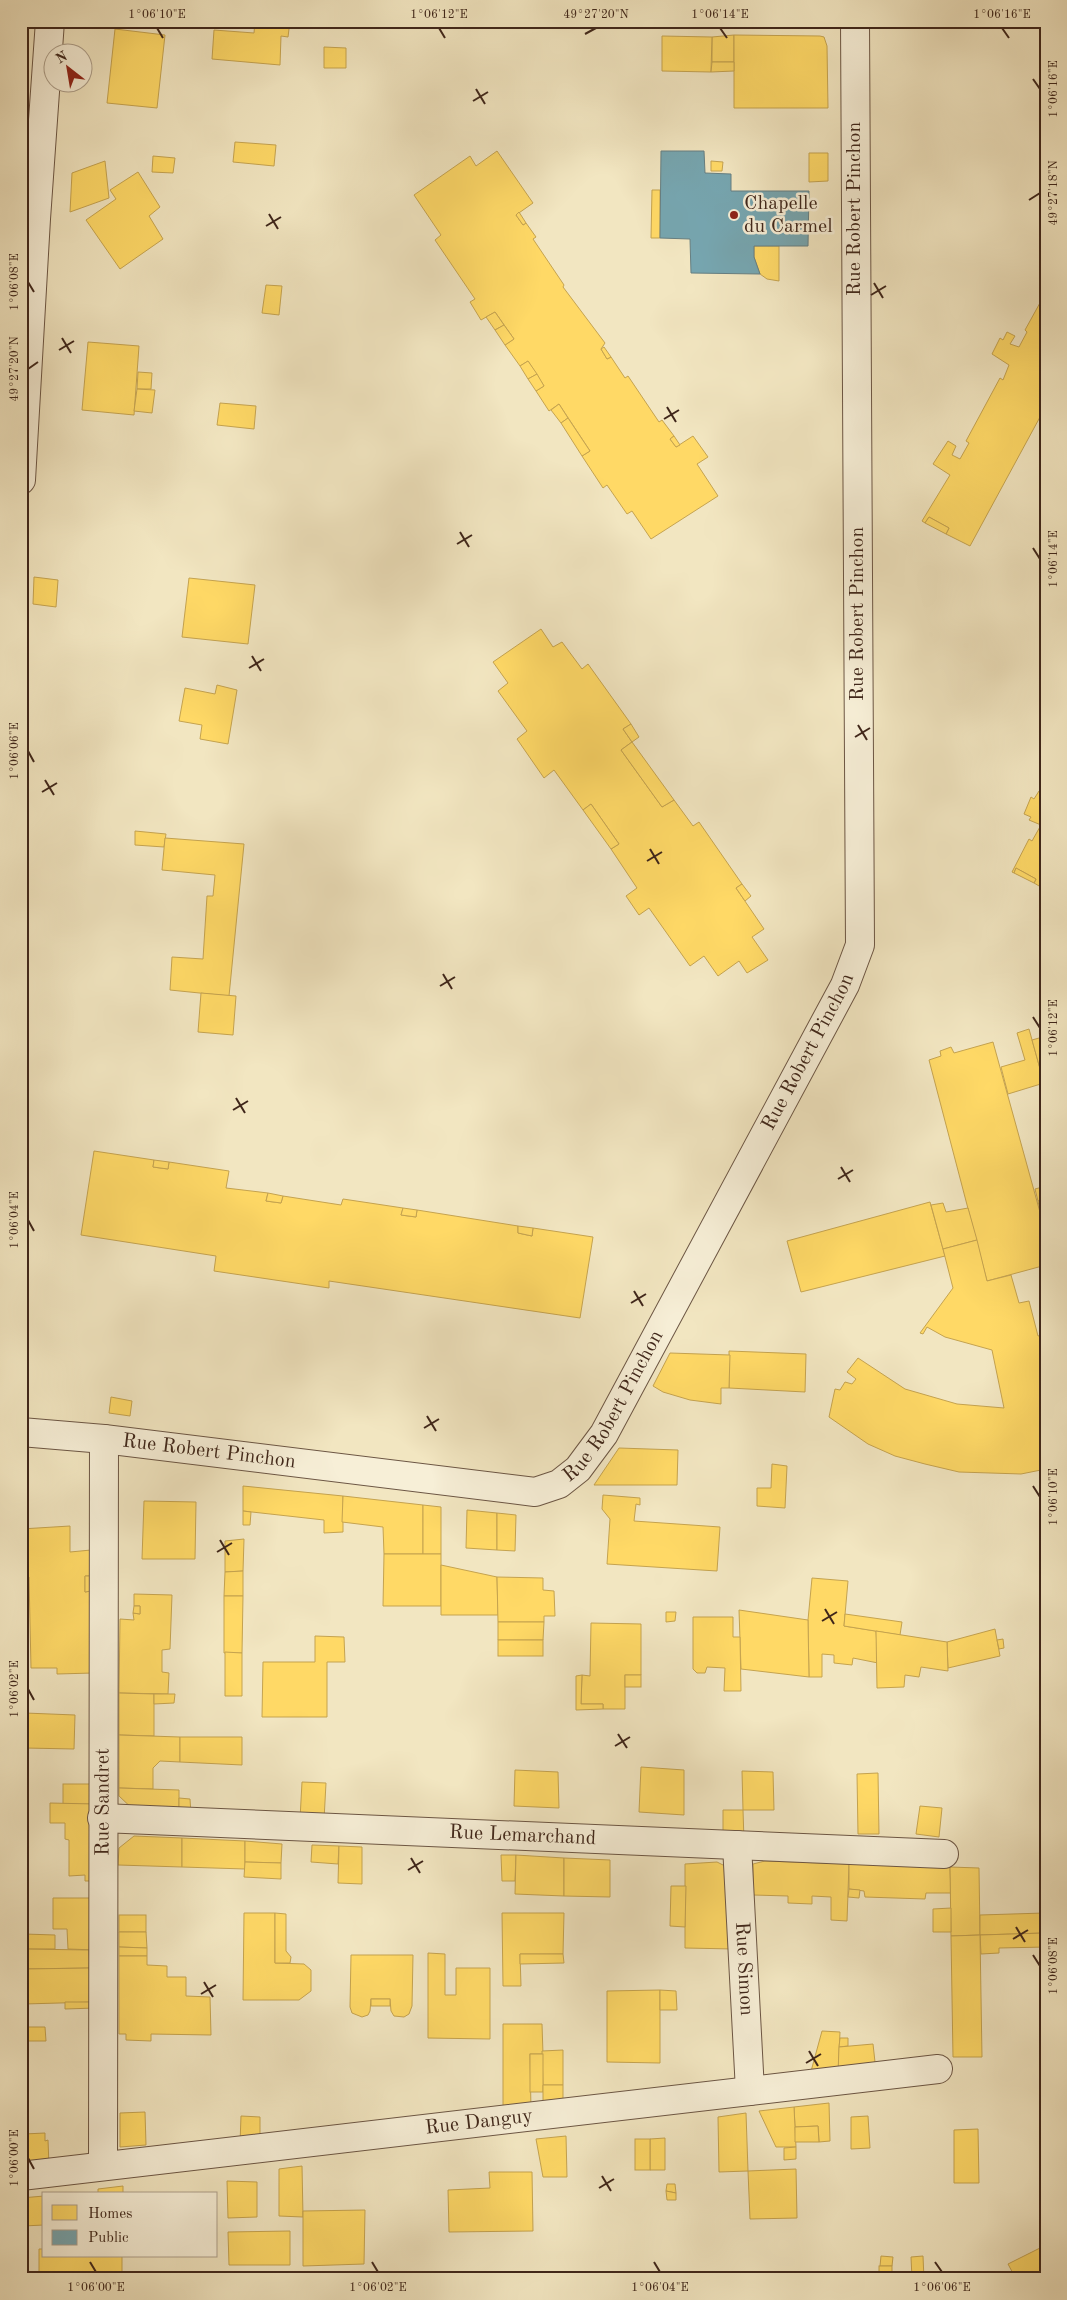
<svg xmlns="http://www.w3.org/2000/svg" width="1067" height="2300" viewBox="0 0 1067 2300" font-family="'Old Standard TT',serif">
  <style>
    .homes { fill: #ffd966; stroke: #c5a34f }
    .public { fill: #76a5af; stroke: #667f82 }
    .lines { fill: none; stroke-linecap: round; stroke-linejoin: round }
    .street-casing { stroke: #6c5644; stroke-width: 30 }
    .street { stroke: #f7efd7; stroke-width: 28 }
    .ticks { fill: none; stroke: #3f261a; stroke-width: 2 }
    .poi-dot { fill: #8f2418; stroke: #f7efd7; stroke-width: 2 }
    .labels { text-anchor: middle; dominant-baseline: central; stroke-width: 5; stroke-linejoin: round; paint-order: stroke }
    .poi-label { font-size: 20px; fill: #3f261a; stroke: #f7efd7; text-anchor: start }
    .street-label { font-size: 20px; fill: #3f261a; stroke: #f7efd7 }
    .neatline { fill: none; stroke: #3f261a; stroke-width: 2 }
    .ticks-label { font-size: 12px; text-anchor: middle; fill: #3f261a }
  </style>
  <rect width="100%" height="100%" fill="#f2e6c1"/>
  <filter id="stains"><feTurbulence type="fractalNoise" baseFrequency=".004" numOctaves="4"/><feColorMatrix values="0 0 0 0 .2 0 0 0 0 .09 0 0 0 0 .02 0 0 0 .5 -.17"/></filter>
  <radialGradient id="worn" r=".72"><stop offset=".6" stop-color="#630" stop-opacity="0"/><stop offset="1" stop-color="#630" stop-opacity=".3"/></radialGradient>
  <g class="homes">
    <path d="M255,21H290L288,37L281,36L280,65L212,59L214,30L254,33Z"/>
    <path d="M115,29L165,35L157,108L107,103Z"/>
    <path d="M734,35V62H712V37Z"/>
    <path d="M734,35L820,36L824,37L827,46L828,108H734Z"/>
    <path d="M662,36L712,37L711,72L662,71Z"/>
    <path d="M324,47L346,48V68H324Z"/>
    <path d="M712,62H734V71L711,72Z"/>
    <path d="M235,142L276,145L274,166L233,162Z"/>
    <path d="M21,151H24L21,189Z"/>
    <path d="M497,151L533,203L516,215L523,225L526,223L536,237L533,239L564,285L563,287L605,343L601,349L607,359L611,357L625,378L628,376L659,422L662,420L674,436L670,439L676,447L693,436L708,457L697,464L718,496L651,539L632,511L627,514L607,485L603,488L582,456L590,451L559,404L549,411L536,391L544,386L528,361L520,366L505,345L514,339L495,312L481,320L470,302L475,299L435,240L441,235L414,195L470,156L476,166Z"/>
    <path d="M809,153H828V181L809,182Z"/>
    <path d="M153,156L175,158L173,173L152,172Z"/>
    <path d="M105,161L109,198L70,212L72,173Z"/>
    <path d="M711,161L723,162L722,171H711Z"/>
    <path d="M138,172L160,207L149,216L163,239L120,269L86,220L116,199L110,190Z"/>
    <path d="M652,190H660V238H651Z"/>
    <path d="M519,212L526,223L523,225L516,215Z"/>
    <path d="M754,246H779V281L767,279L760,274L754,257Z"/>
    <path d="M266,285L282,286L279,315L262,313Z"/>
    <path d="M1046,292V406L970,546L946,534L949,528L929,517L925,523L922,521L950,475L933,464L948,441L956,446L952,455L960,459L969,443L966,441L1000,378L1003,380L1009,365L992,354L1000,338L1003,340L1007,332L1015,336L1010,344L1019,347L1027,332L1025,330Z"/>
    <path d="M495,312L504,325L495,330L486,317Z"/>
    <path d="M504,325L514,339L505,345L495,330Z"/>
    <path d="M88,342L139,346L134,415L82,410Z"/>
    <path d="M604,347L611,357L607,359L601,349Z"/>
    <path d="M528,361L537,374L528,379L520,366Z"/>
    <path d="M138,372L152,373L151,389H137Z"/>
    <path d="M537,374L544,386L536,391L528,379Z"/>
    <path d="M137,389L155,390L152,413L134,411Z"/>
    <path d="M220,403L256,406L254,429L217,425Z"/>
    <path d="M559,404L568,418L561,423L551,410Z"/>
    <path d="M568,418L590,451L582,456L561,423Z"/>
    <path d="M674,436L680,445L676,447L670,439Z"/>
    <path d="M929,517L949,528L946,534L925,523Z"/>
    <path d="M34,577L58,580L56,607L33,604Z"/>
    <path d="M189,578L255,585L248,644L182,637Z"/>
    <path d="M541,629L553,647L562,642L582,669L588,664L631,724L623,729L632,742L621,750L662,807L674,800L693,826L699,822L742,884L736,888L764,929L752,937L768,960L747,973L739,961L718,976L704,956L690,966L649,908L639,915L626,896L637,888L611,849L619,844L591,804L583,810L554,770L544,778L517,739L527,731L498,691L508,683L493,662Z"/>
    <path d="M217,685L237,690L228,744L200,739L202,725L179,721L185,688L215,694Z"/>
    <path d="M631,724L639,737L632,742L623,729Z"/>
    <path d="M632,742L674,800L662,807L621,750Z"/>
    <path d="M1039,791L1046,795L1042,803L1046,805V890L1034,883L1036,879L1016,868L1014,873L1012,872L1029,839L1032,841L1041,825L1029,820L1031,817L1024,814L1031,797L1034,799Z"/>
    <path d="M591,804L619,844L611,849L583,810Z"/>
    <path d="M135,831L166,834L164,847L135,845Z"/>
    <path d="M165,838L244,844L229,996L170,990L172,957L203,959L207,896H213L215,875L162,870Z"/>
    <path d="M1016,868L1036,879L1034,883L1014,873Z"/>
    <path d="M742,884L751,896L745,901L736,888Z"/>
    <path d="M201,993L236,996L233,1035L198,1032Z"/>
    <path d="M1029,1029L1044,1083L1008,1094L1001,1067L1025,1060L1017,1033Z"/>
    <path d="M1046,1036V1090L1032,1040Z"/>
    <path d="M993,1042L1046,1234V1265L987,1281L929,1060L941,1056L940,1051L951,1047L954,1053Z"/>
    <path d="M94,1151L154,1160L153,1167L168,1169L169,1162L229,1171L226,1188L268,1193L266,1201L281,1203L283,1196L341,1205L343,1199L403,1208L401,1215L416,1217L417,1210L518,1226V1233L532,1236L533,1228L593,1237L580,1318L329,1281V1288L214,1271L216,1256L81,1235Z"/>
    <path d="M154,1160L169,1162L168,1169L153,1167Z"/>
    <path d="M1046,1186V1198L1038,1201L1035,1189Z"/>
    <path d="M268,1193L283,1196L281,1203L266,1201Z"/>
    <path d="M1046,1198V1220L1042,1221L1038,1201Z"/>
    <path d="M930,1202L945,1256L801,1292L787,1241Z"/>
    <path d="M943,1203L946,1212L968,1208L977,1240L943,1249L931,1205Z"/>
    <path d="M403,1208L417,1210L416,1217L401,1215Z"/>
    <path d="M518,1226L533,1228L532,1236L518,1233Z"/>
    <path d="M977,1240L987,1281L1011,1275L1019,1303L1029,1301L1038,1336L1046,1334V1469L1021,1474L959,1472L925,1464L895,1456L868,1444L829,1417L835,1389L840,1390L845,1382L852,1384L856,1379L847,1372L858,1358L905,1389L957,1404L1004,1408L992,1350L945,1337L927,1327L923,1334L920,1333L953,1288L943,1249Z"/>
    <path d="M729,1351L806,1354L805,1392L729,1388Z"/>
    <path d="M670,1353L730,1355L729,1388H721V1404L690,1400L663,1392L653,1386Z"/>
    <path d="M111,1397L132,1401L130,1416L109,1413Z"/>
    <path d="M619,1448L678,1450L677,1485H594Z"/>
    <path d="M772,1464L787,1466L785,1508L757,1506V1488H771Z"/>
    <path d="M243,1486L343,1496V1532L324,1533V1520L243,1511Z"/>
    <path d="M603,1495L640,1498V1505L636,1504L634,1521L720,1527L717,1571L607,1564L610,1519L602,1509Z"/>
    <path d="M343,1496L423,1505V1554H384L383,1527L342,1522Z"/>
    <path d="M144,1501L196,1502L195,1559H142Z"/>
    <path d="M423,1505L441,1507V1554H423Z"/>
    <path d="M467,1510L497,1513V1550L466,1548Z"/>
    <path d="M243,1511L251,1512L250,1525H243Z"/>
    <path d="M497,1513L516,1515L515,1551L497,1550Z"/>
    <path d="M70,1526V1552L91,1550V1576H85V1592L91,1591L93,1673L57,1674V1668H31L29,1577H21V1529Z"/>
    <path d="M244,1539L243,1571L225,1572V1541Z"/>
    <path d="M384,1554H441V1606H383Z"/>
    <path d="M441,1565L497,1577L498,1615H441Z"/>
    <path d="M243,1571V1596H224L225,1572Z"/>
    <path d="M85,1576H91V1591L85,1592Z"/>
    <path d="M497,1577L543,1578V1590L554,1591L555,1616H544V1622H498Z"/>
    <path d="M812,1578L848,1581L844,1626L876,1631L878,1663L853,1658L852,1665L834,1663V1655L822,1654V1677H809L808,1620Z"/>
    <path d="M134,1594L172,1595L170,1649L162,1650V1672L169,1673L168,1694L119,1693L120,1619L134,1620L133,1613L140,1614V1606H134Z"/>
    <path d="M224,1596H243L242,1653H224Z"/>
    <path d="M134,1606H140V1614L133,1613Z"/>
    <path d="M739,1610L808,1620L809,1677L741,1669Z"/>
    <path d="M666,1612H676L675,1621L666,1622Z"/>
    <path d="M845,1614L902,1622L900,1635L844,1626Z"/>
    <path d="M693,1617H733V1637H740L741,1691H724L725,1668L707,1667L705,1673H697L693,1669Z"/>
    <path d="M498,1622H544L543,1640H498Z"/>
    <path d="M1046,1622V1631L1043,1632L1041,1623Z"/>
    <path d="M591,1623L641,1624V1675H625V1709H603V1704H581L582,1675L590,1676Z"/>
    <path d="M995,1629L1000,1656L948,1668L947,1642Z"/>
    <path d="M876,1631L947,1642L948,1671L921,1667L919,1677L905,1675L904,1687L877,1688Z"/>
    <path d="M315,1636L344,1637L345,1662H327V1717H262L263,1662H315Z"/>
    <path d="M1003,1639L1004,1648L999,1649L997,1640Z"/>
    <rect x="498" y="1640" width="45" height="16"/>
    <path d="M225,1652L242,1653V1696H225Z"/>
    <path d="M582,1675L581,1704H603V1709L576,1710V1676Z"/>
    <rect x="625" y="1675" width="16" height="12"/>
    <path d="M119,1693L154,1694V1736L119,1735Z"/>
    <path d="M154,1694H175L174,1703L154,1704Z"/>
    <path d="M25,1713L75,1715L74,1749L25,1748Z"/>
    <path d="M119,1735L180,1737V1762L160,1761L153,1768V1789L119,1788Z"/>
    <path d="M180,1737H242V1765L180,1762Z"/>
    <path d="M641,1767L684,1770V1815L639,1812Z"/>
    <path d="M515,1770L558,1772L559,1808L514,1806Z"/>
    <path d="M742,1771L773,1772L774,1810H743Z"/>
    <path d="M878,1773L879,1834H858L857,1774Z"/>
    <path d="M302,1782L326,1783L324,1820L300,1819Z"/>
    <rect x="63" y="1784" width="31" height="20"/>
    <path d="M119,1788L179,1790V1814L136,1812L119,1796Z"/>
    <path d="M179,1798L190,1799L191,1814H179Z"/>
    <rect x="21" y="1803" width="7" height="13"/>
    <path d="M50,1803L94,1804L95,1881H85V1875L69,1876V1840L65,1839V1823H50Z"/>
    <path d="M920,1806L942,1808L939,1837L916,1834Z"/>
    <path d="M723,1810H743L744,1841L723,1840Z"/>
    <path d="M134,1836L182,1838V1867L118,1865L119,1848Z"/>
    <path d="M182,1838L245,1841V1869L182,1867Z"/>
    <path d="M245,1841L282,1844L281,1863L245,1862Z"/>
    <path d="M312,1845L339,1846L338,1864L311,1862Z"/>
    <path d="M339,1846L362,1847V1884L338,1883Z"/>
    <path d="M501,1855H516L515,1881H502Z"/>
    <path d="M516,1855L564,1858V1896L515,1894Z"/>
    <path d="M564,1858L610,1860V1897L564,1896Z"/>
    <path d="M765,1861L849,1864L847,1921L831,1920V1897L812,1896V1904L788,1903V1896L753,1895V1864Z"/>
    <path d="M1042,1861H1046V1913H1044Z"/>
    <path d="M245,1862L281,1863V1879L244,1877Z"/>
    <path d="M717,1862L725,1866L734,1949L685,1948V1864Z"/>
    <path d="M849,1864L950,1867L951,1893H926L925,1899L865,1897L864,1891L849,1889Z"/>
    <path d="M950,1867L979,1868L980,1935L951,1936Z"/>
    <path d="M671,1886H686L685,1927L670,1926Z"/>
    <path d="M849,1889L860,1890L859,1898L848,1897Z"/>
    <path d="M53,1898H95L96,1950L68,1949L67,1929H53Z"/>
    <path d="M23,1904L24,1969L21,1970V1905Z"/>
    <path d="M951,1908V1932H933V1909Z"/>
    <path d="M244,1913H275V1963L304,1964L311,1970V1991L299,2000H243Z"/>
    <path d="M275,1913L286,1914V1951L291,1957L290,1963H275Z"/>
    <path d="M502,1913H564L563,1954H520L521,1986H503Z"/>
    <path d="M1044,1913V1933L980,1935V1915Z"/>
    <rect x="119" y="1915" width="27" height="17"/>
    <path d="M119,1932H146L147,1948L119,1947Z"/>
    <path d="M1044,1933L1046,1947L999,1948V1953L981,1954L980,1935Z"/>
    <path d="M24,1934L55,1935V1949H24Z"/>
    <path d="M980,1935L982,2057H953L951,1936Z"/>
    <path d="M119,1947L147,1948V1956H119Z"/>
    <path d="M24,1949L89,1950L90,1968L24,1969Z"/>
    <path d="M428,1953L445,1954V1995H456V1968H490V2039L428,2038Z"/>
    <path d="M520,1954H563L564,1963L520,1964Z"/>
    <path d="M351,1955H413L412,2006L409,2014L404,2017L394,2016L391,2011L390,1999H371L370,2011L368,2015L362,2017L352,2013L350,2007Z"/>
    <path d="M119,1956H147V1965L167,1966V1977H186V1996L210,1997L211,2035L151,2034V2041L126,2040V2034H119Z"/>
    <path d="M90,1968L95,2002L24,2004V1969Z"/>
    <path d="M24,1969V2004H21V1970Z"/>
    <path d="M660,1990V2063L607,2062V1991Z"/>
    <path d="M660,1990L676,1991L677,2010H660Z"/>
    <rect x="371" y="1999" width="19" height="7"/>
    <path d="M65,2002H95V2008L65,2009Z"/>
    <path d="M503,2024H542L543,2054H530L531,2111L503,2114Z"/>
    <path d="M25,2027H45L46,2041H24Z"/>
    <path d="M822,2031L840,2032L838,2074L810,2075Z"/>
    <path d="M840,2038H848V2046L839,2047Z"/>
    <path d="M873,2044L876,2071L838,2074L839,2047Z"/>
    <path d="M563,2050V2085H543L542,2051Z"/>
    <rect x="530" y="2054" width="13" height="38"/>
    <path d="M543,2085H563V2107L543,2109Z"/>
    <path d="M829,2103L830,2141L819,2142L818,2126L795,2127L794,2107Z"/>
    <path d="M794,2107L796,2147H776L759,2111Z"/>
    <path d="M145,2112L146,2145L120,2147V2113Z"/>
    <path d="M746,2113L748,2171L719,2172L718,2117Z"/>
    <path d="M241,2116L260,2117V2143L240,2144Z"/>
    <path d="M868,2116L870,2148L851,2149V2117Z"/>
    <path d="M818,2126L819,2142H795V2127Z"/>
    <path d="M978,2129L979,2183H954V2130Z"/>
    <path d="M45,2133V2141L48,2140L49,2166L24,2169V2134Z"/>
    <path d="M566,2136L567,2177H543L536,2139Z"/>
    <path d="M665,2138V2170H650V2139Z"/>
    <rect x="635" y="2139" width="15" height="31"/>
    <path d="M796,2147V2159L784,2160V2148Z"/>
    <path d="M302,2166L303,2217L279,2216V2169Z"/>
    <path d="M796,2169L797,2218L750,2219L748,2171Z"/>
    <path d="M489,2172H532L533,2231L449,2232L448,2190L490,2188Z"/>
    <path d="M227,2181L257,2182V2217L228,2218Z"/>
    <path d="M667,2184H675L676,2193L666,2191Z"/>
    <path d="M123,2186V2194H98V2189Z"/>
    <path d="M666,2191L676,2193V2200H667Z"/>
    <path d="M44,2196V2225L23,2226L21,2198Z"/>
    <path d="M365,2210L364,2264L303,2266V2211Z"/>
    <path d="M290,2231V2265H229L228,2232Z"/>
    <path d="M1046,2245V2279H1016L1008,2264Z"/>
    <path d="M39,2249H44V2256H122V2279H39Z"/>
    <path d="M881,2256L893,2257L892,2266H880Z"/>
    <path d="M923,2256L924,2279H912L911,2257Z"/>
    <rect x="879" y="2266" width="13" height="13"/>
  </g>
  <path class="public" d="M661,151H704L705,173L731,174V191H809L808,246H754V257L760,274L691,273L690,239L660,238Z"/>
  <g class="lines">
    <defs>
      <g id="street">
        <path d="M21,480L36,219L50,21"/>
        <path id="s1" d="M21,1432L104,1439L535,1492L559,1484L578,1469L604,1434L845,985L860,945L855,21"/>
        <path id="s2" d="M102,1818L944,1854"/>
        <path id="s3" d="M737,1845L750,2091"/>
        <path id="s4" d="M103,2166L104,1439"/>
        <path id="s5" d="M21,2176L938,2069"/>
      </g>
    </defs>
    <use href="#street" class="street-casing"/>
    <use href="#street" class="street"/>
  </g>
  <path class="ticks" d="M157,28L163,38M439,28L445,38M720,28L727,38M1002,28L1009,38M585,34L596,28M1033,79L1040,89M476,89L485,104M473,101L488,92M1029,200L1040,193M269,214L278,229M266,226L281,217M28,282L34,292M874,283L883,298M871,295L886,286M62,338L71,353M59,350L74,341M28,369L38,362M667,407L676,422M664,419L679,410M460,532L469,547M457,544L472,535M1033,548L1040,559M252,656L261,671M249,668L264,659M858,725L867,740M855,737L870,728M28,751L34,762M45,780L54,795M42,792L57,783M650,849L659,864M647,861L662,852M443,974L452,989M440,986L455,977M1033,1017L1040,1028M236,1098L245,1113M233,1110L248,1101M841,1167L850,1182M838,1179L853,1170M28,1220L34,1231M634,1291L643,1306M631,1303L646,1294M427,1416L436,1431M424,1428L439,1419M1033,1486L1040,1497M220,1540L229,1555M217,1552L232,1543M825,1609L834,1624M822,1621L837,1612M28,1689L34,1700M618,1734L627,1748M615,1746L630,1737M411,1858L420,1873M408,1870L423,1861M1016,1927L1025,1942M1013,1939L1028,1930M1033,1955L1040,1966M204,1982L213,1997M201,1994L216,1985M809,2051L818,2066M806,2063L821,2054M28,2158L34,2169M602,2176L611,2191M599,2188L614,2179M90,2262L96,2272M372,2262L378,2272M654,2262L660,2272M935,2262L942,2272"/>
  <circle class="poi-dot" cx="734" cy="215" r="5"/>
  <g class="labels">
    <g class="poi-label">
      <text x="744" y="204">Chapelle<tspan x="744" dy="23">du Carmel</tspan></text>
    </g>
    <g class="street-label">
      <text transform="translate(855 209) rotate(-90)">Rue Robert Pinchon</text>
      <text transform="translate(858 614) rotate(-90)">Rue Robert Pinchon</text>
      <text stroke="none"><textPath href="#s1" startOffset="1044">Rue Robert Pinchon</textPath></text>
      <text stroke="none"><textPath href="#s1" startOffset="639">Rue Robert Pinchon</textPath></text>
      <text stroke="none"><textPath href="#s1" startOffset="189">Rue Robert Pinchon</textPath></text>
      <text stroke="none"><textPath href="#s4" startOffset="364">Rue Sandret</textPath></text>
      <text stroke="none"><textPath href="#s2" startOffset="421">Rue Lemarchand</textPath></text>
      <text stroke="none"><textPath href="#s3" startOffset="124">Rue Simon</textPath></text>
      <text stroke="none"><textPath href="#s5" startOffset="461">Rue Danguy</textPath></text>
    </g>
  </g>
  <rect width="1067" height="2300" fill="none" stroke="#f2e6c1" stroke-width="55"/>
  <rect x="42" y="2192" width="175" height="65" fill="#f7efd7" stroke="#ad9f8b"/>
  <rect x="52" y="2205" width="25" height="15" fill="#ffd966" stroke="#ad9f8b"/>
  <text x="88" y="2218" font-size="15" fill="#3f261a">Homes</text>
  <rect x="52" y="2230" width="25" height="15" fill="#76a5af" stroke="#ad9f8b"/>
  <text x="88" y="2242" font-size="15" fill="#3f261a">Public</text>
  <g transform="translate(68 68) rotate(329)"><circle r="24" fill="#f7efd7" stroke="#ad9f8b"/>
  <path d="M0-4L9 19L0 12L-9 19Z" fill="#8f2418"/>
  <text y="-8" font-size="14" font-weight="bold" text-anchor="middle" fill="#3f261a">N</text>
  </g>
  <rect x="28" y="28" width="1012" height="2244" class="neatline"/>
  <g class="ticks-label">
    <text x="157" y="18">1°06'10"E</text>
    <text x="439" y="18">1°06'12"E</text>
    <text x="596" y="18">49°27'20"N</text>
    <text x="720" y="18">1°06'14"E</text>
    <text x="1002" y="18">1°06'16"E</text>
    <text transform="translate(1053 89) rotate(-90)" y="4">1°06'16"E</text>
    <text transform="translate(1053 193) rotate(-90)" y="4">49°27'18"N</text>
    <text transform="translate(14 282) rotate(-90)" y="4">1°06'08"E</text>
    <text transform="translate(14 369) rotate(-90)" y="4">49°27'20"N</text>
    <text transform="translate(1053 559) rotate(-90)" y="4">1°06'14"E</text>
    <text transform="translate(14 751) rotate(-90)" y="4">1°06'06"E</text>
    <text transform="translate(1053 1028) rotate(-90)" y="4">1°06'12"E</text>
    <text transform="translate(14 1220) rotate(-90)" y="4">1°06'04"E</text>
    <text transform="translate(1053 1497) rotate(-90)" y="4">1°06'10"E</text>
    <text transform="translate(14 1689) rotate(-90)" y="4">1°06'02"E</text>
    <text transform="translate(1053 1966) rotate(-90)" y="4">1°06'08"E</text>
    <text transform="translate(14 2158) rotate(-90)" y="4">1°06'00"E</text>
    <text x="96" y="2291">1°06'00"E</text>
    <text x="378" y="2291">1°06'02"E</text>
    <text x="660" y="2291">1°06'04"E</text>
    <text x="942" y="2291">1°06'06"E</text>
  </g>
  <rect width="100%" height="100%" filter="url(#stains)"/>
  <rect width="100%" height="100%" fill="url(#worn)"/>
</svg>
